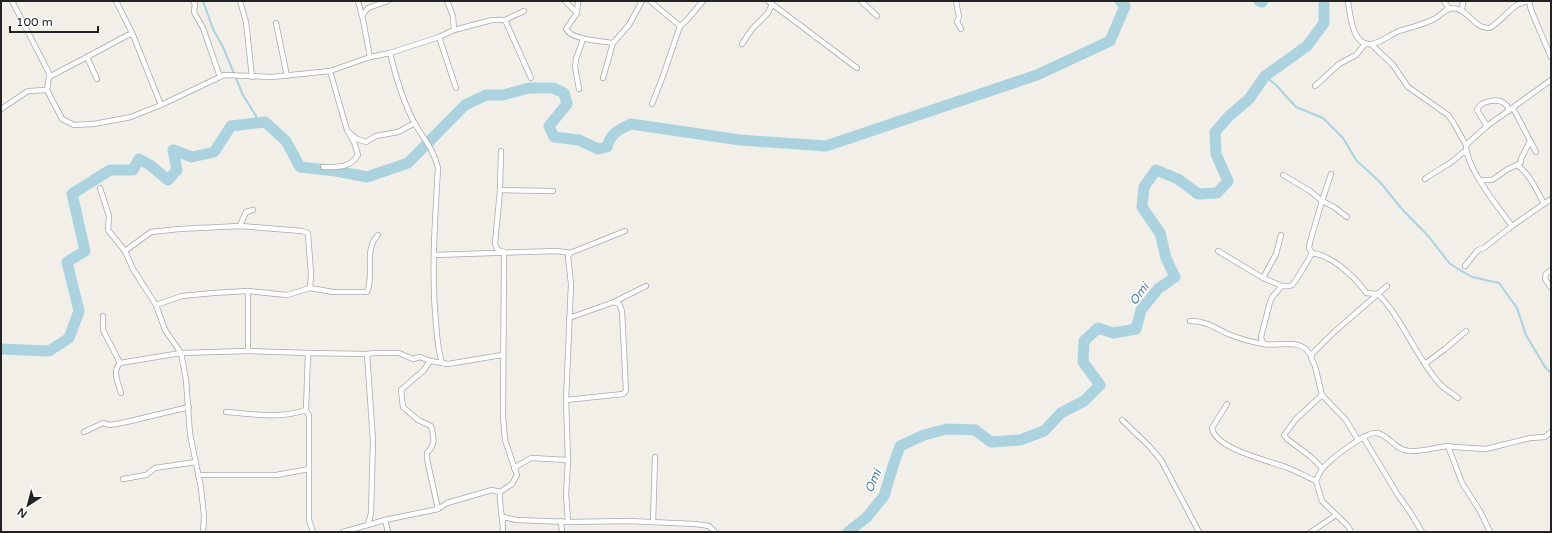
<svg xmlns="http://www.w3.org/2000/svg" width="1552" height="533" viewBox="0 0 1552 533" font-family="'Varela Round',sans-serif">
  <style>
    .lines { fill: none; stroke-linecap: round; stroke-linejoin: round }
    .stream { stroke: #aad3df; stroke-width: 2 }
    .river { stroke: #aad3df; stroke-width: 11 }
    .street-casing { stroke: #a9a9a9; stroke-width: 6 }
    .street { stroke: #fff; stroke-width: 4.5 }
    .labels { text-anchor: middle; dominant-baseline: central; stroke-width: 3.5; stroke-linejoin: round; paint-order: stroke }
    .water-label { font-size: 12px; font-style: italic; fill: #4a7aab; stroke: #fff }
  </style>
  <rect width="100%" height="100%" fill="#f2efe9"/>
  <g class="lines">
    <g class="stream">
      <path d="M203,1L213,29L223,47L243,95L256,116V123"/>
      <path d="M1265,76L1276,85L1296,107L1323,118L1343,138L1356,160L1380,182L1401,208L1429,237L1450,264L1472,277L1499,283L1517,308L1526,335L1545,367L1551,373"/>
    </g>
    <g class="river">
      <path d="M1259,1L1262,2L1263,1"/>
      <path d="M1,349L49,351L69,338L79,311L67,262L85,251L72,194L110,170H133L139,159L150,165L168,180L177,170L173,150L192,157L214,152L231,126L265,122L286,141L300,167L336,171L367,177L408,163L465,105L486,95H503L529,88H553L564,93L567,104L549,126L554,137L579,140L598,149L607,147C610,134 619,129 631,124L740,140L826,146L1037,75L1110,41L1125,6L1120,1"/>
      <path d="M848,532L867,517L884,496L893,466L900,446L924,435L947,429L975,430L991,442L1020,440L1044,431L1061,413L1084,401L1100,385L1083,362L1084,341L1098,328L1113,333L1136,329L1141,310L1158,289L1175,277L1166,258L1160,233L1142,207L1144,187L1156,170L1178,179L1198,194L1217,193L1228,181L1216,154L1215,132L1229,116L1249,99L1265,76L1307,46L1324,23V1"/>
    </g>
    <defs>
      <g id="street">
        <path d="M12,1L49,73V77L47,90L62,119L74,125L94,124L131,117L161,105L224,75L272,77L330,71L370,57L390,53L439,37L454,30L492,20H505L524,11"/>
        <path d="M116,1L133,35L161,105"/>
        <path d="M193,1L195,4L194,12L203,28L220,77"/>
        <path d="M240,1L246,22L252,77"/>
        <path d="M358,1L363,20L370,57"/>
        <path d="M447,1L453,16L454,30"/>
        <path d="M565,1L577,13"/>
        <path d="M578,1L577,13L566,29C572,40 601,41 613,43L629,25L642,1"/>
        <path d="M650,1L680,26"/>
        <path d="M768,1L857,68"/>
        <path d="M861,1L877,16"/>
        <path d="M956,1L959,17L957,22L961,29"/>
        <path d="M1348,1C1350,14 1352,47 1372,44C1382,42 1390,35 1399,31C1411,27 1423,25 1434,19C1439,17 1444,10 1449,9C1466,4 1473,29 1489,28C1495,27 1510,9 1517,5C1520,3 1525,2 1528,1"/>
        <path d="M1444,1L1449,9"/>
        <path d="M1529,1L1531,10L1551,57"/>
        <path d="M1462,11L1463,1"/>
        <path d="M362,16L368,8L388,1"/>
        <path d="M505,20L531,78"/>
        <path d="M276,23L287,76"/>
        <path d="M439,37L456,88"/>
        <path d="M742,44L752,29L768,13L772,4"/>
        <path d="M1371,44L1393,65L1408,87L1448,115L1453,122L1466,145"/>
        <path d="M390,53C396,78 403,102 415,124C424,139 434,150 438,168C435,220 431,272 436,324C437,337 438,351 442,363"/>
        <path d="M49,77L87,57"/>
        <path d="M603,78L613,43"/>
        <path d="M97,79L87,57L128,35H133"/>
        <path d="M1315,86L1339,64L1356,55L1365,44"/>
        <path d="M579,89L575,67L576,59L583,39"/>
        <path d="M652,104L663,76L680,26L686,21L703,1"/>
        <path d="M1513,108L1536,152"/>
        <path d="M1,109L28,91L47,90"/>
        <path d="M1487,126L1477,110C1480,101 1499,97 1506,105C1508,106 1508,109 1509,111"/>
        <path d="M350,133L357,139L366,142L376,136L398,132L415,123"/>
        <path d="M1517,165L1521,162V159L1530,141"/>
        <path d="M323,167C338,167 350,168 358,155L354,142L347,130L330,71"/>
        <path d="M1283,175L1310,191L1322,201L1331,174"/>
        <path d="M1425,179C1438,169 1451,165 1463,152L1466,153"/>
        <path d="M1480,180H1492L1508,169L1517,165C1530,174 1537,191 1544,204"/>
        <path d="M100,188L109,216L108,230L125,251L133,269L156,305L165,330L181,353L186,380L190,434L201,488L204,516L203,532"/>
        <path d="M500,190L553,191"/>
        <path d="M240,226L246,212L253,210"/>
        <path d="M1512,226C1498,207 1466,168 1466,145L1487,126L1551,80"/>
        <path d="M125,251L151,232L179,229L240,226L302,231L308,233L311,274L310,288"/>
        <path d="M1218,251L1263,278L1282,286"/>
        <path d="M1312,253C1317,254 1323,255 1327,258C1339,263 1360,282 1366,293L1378,294C1403,319 1415,356 1439,383C1444,389 1452,393 1458,398"/>
        <path d="M434,255L557,251L570,253"/>
        <path d="M1465,266L1478,250L1484,248L1512,226L1551,199"/>
        <path d="M1551,270L1546,274L1545,279L1551,288"/>
        <path d="M1263,278L1276,254L1281,235"/>
        <path d="M614,302L646,286"/>
        <path d="M156,305L182,296L213,293L248,291L287,295L310,288L333,292H367C375,275 363,250 378,235"/>
        <path d="M103,316V330L120,363C112,372 118,382 121,393"/>
        <path d="M1190,321C1207,321 1213,327 1228,334C1238,338 1252,342 1263,344C1279,347 1302,337 1311,356"/>
        <path d="M1265,344L1262,341L1261,337L1270,302L1273,296L1282,286C1285,286 1289,287 1292,285C1294,284 1311,256 1312,253L1309,248L1310,242L1322,201L1334,207L1347,217"/>
        <path d="M248,351L308,353"/>
        <path d="M367,354L373,441L371,513L368,525"/>
        <path d="M430,361L424,370L401,390L403,407L418,420L431,426C434,439 436,443 427,453V459L438,509"/>
        <path d="M120,363L181,353L248,351V291"/>
        <path d="M1426,363L1445,349L1466,331"/>
        <path d="M566,400L623,394L626,391L622,311L619,304L614,302L569,318"/>
        <path d="M1227,404L1212,428C1215,449 1270,461 1288,468C1298,472 1307,477 1316,481"/>
        <path d="M226,412C253,414 280,419 306,410"/>
        <path d="M1122,420L1149,446L1161,460L1199,532"/>
        <path d="M84,432L103,423L110,425L122,423L189,407"/>
        <path d="M1363,437L1398,495L1410,512L1422,532"/>
        <path d="M1358,440L1346,420L1322,395L1315,366L1311,358L1313,353L1333,333L1387,286"/>
        <path d="M1448,446L1462,483L1480,511L1490,532"/>
        <path d="M514,468L531,458L568,460"/>
        <path d="M1322,468L1311,457L1287,439L1284,435L1296,419L1322,395"/>
        <path d="M198,475H276L309,469"/>
        <path d="M123,479L146,475L155,468L196,462"/>
        <path d="M500,492C499,505 503,518 503,532"/>
        <path d="M385,520L388,532"/>
        <path d="M503,520V517L517,520L568,522L628,521L695,524L709,526L714,531L713,532"/>
        <path d="M561,521L562,532"/>
        <path d="M568,522L566,494L568,460L566,400L571,284L568,257L570,253L625,231"/>
        <path d="M653,522L655,457"/>
        <path d="M313,532L309,520V416L306,410L308,353L367,354L374,353H399L413,359L420,357L430,361L448,364L502,355"/>
        <path d="M343,532L385,520L438,509L447,503L492,490L500,492L512,484L517,475L505,440L503,416L504,252L498,250L495,244L500,190L501,151"/>
        <path d="M1311,532L1336,515"/>
        <path d="M1351,532L1348,526L1322,501L1316,481C1318,477 1320,471 1323,468C1331,459 1366,431 1377,433C1389,435 1395,450 1409,451C1422,452 1436,447 1448,446L1454,447L1486,449L1530,438L1545,437L1551,432"/>
      </g>
    </defs>
    <use href="#street" class="street-casing"/>
    <use href="#street" class="street"/>
  </g>
  <g class="labels">
    <g class="water-label">
      <text transform="translate(1139 294) rotate(-54)">Omi</text>
      <text transform="translate(873 481) rotate(-67)">Omi</text>
    </g>
  </g>
  <rect width="1552" height="533" fill="none" stroke="#222222" stroke-width="4"/>
  <g transform="translate(28 505) rotate(216)" stroke="#ffffff" stroke-width="3" paint-order="stroke">
  <path d="M0-3L7 15L0 10L-7 15Z" fill="#222222"/>
  <text y="-6" font-size="11" font-weight="bold" text-anchor="middle" fill="#222222">N</text>
  </g>
  <path d="M10 26v6h88v-6" fill="none" stroke="#222222" stroke-width="2"/>
  <text x="16" y="26" font-size="12" fill="#222222" stroke="#ffffff" stroke-width="3" paint-order="stroke">100 m</text>
</svg>
